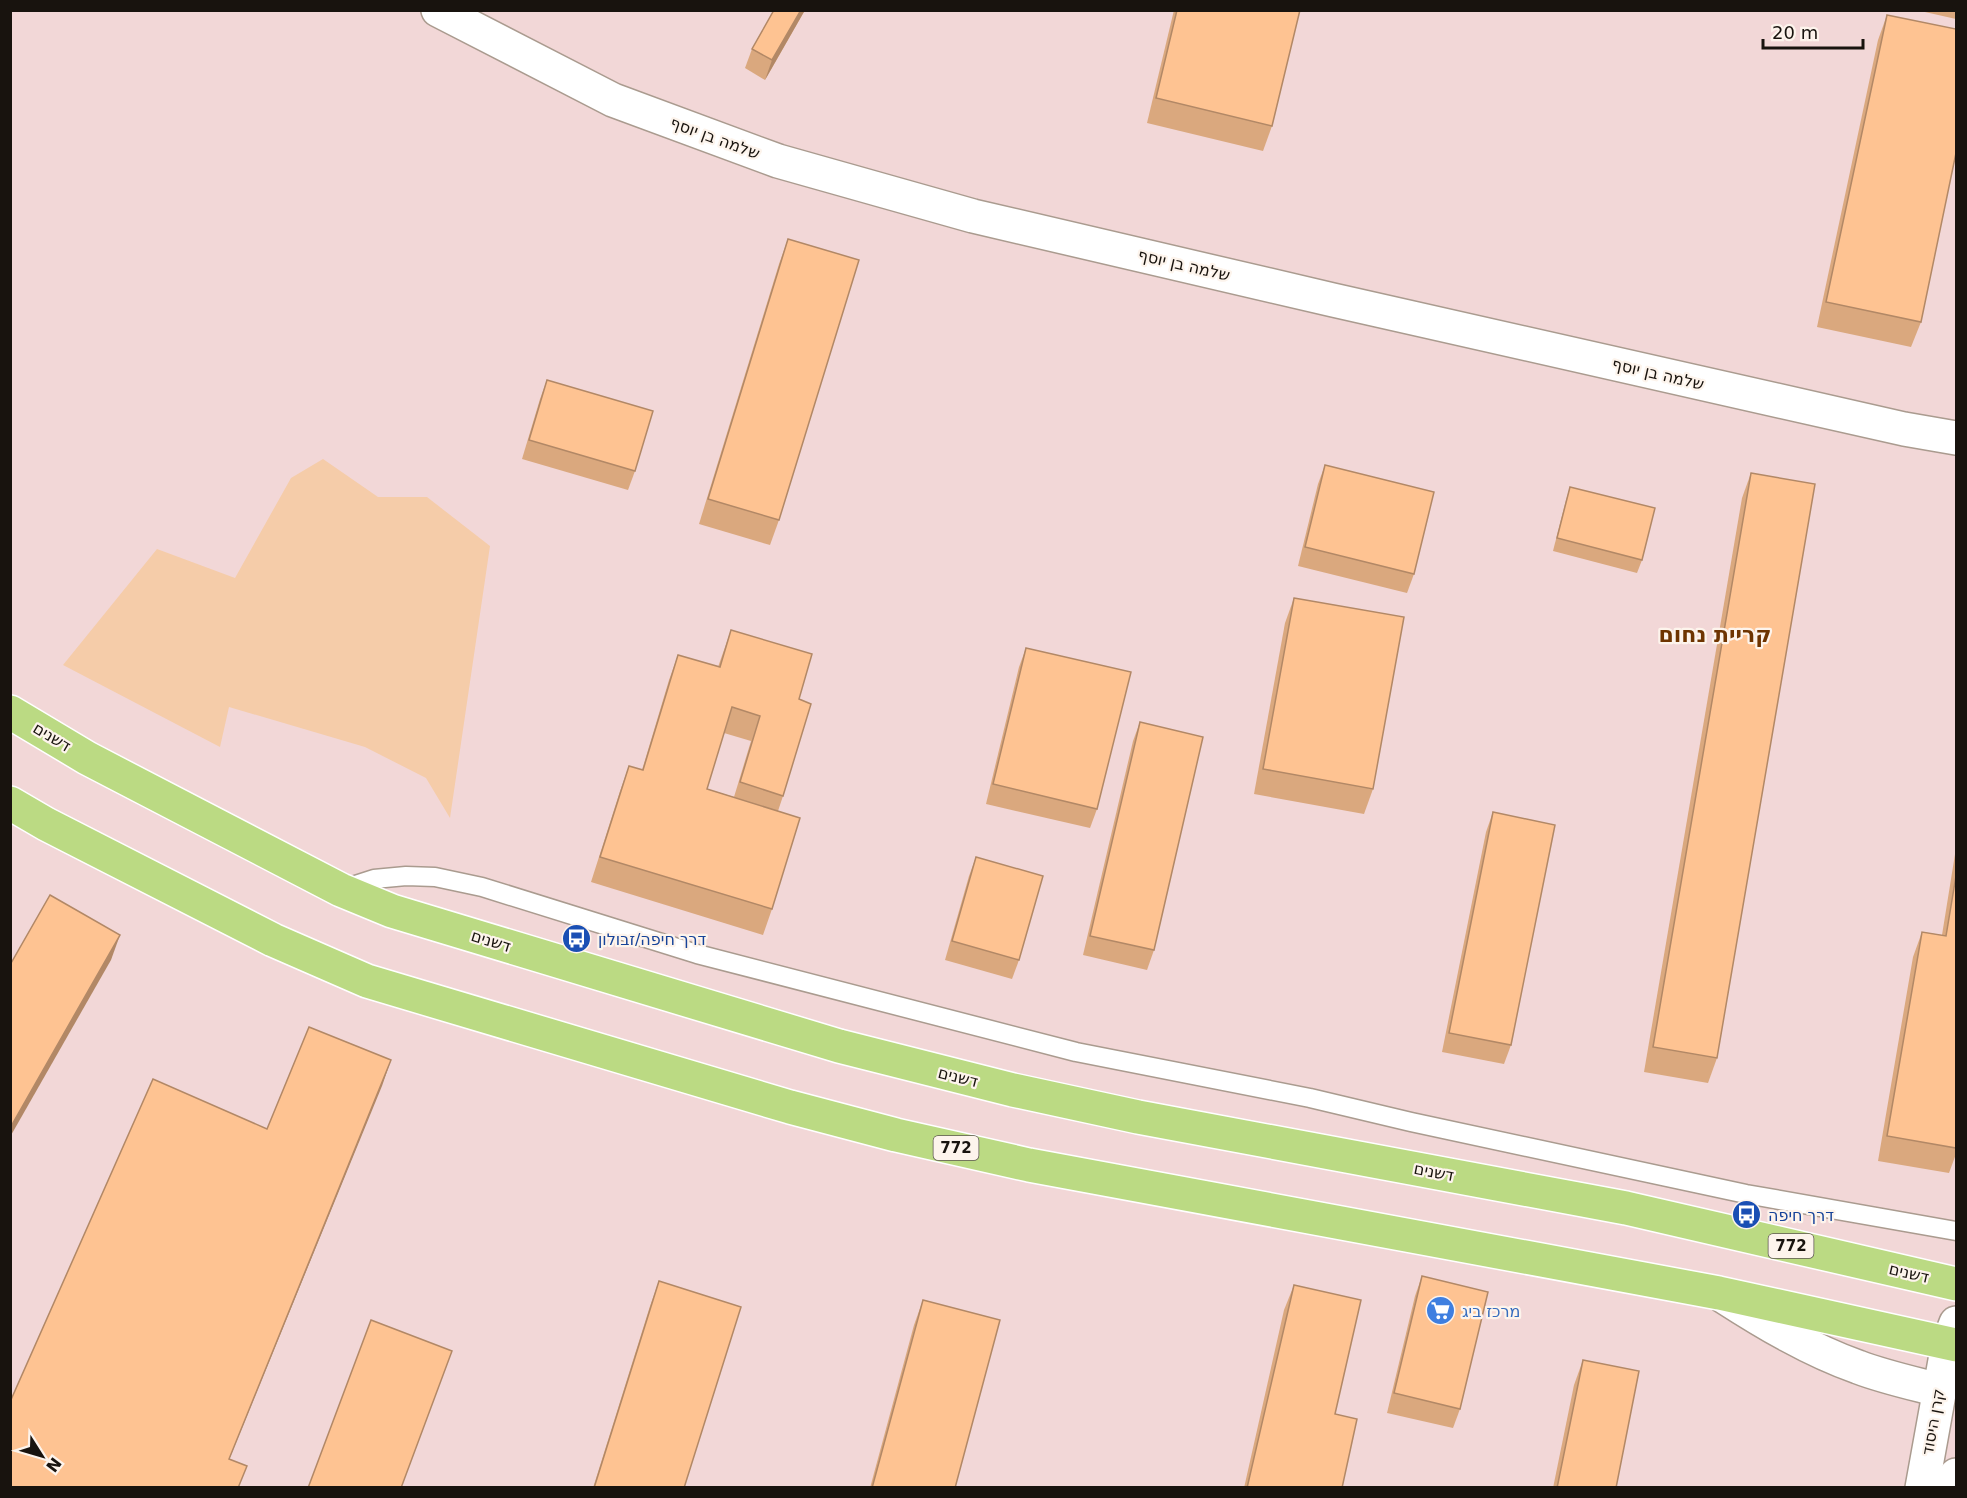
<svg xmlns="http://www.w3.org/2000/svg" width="1967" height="1498" viewBox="0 0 1967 1498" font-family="'DejaVu Sans',Heebo,sans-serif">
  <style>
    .commercial { fill: #f2d7d7 }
    .green { fill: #f5cca9 }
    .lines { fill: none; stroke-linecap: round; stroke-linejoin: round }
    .lane-casing { stroke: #aa9b8f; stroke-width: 21 }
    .street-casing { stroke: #aa9b8f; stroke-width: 36 }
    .primary-casing { stroke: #fff; stroke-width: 36 }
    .lane { stroke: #fff; stroke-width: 18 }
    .street { stroke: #fff; stroke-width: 33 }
    .primary { stroke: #bbda83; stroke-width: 33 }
    .wall { fill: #daa87e; fill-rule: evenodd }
    .shaded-wall { fill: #b28866 }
    .building { fill: #fec392; stroke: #b28866; stroke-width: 1.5 }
    .labels { text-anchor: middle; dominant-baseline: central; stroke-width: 4.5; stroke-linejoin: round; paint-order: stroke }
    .shield { fill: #fdf4ec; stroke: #5d5651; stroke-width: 1.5 }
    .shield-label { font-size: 15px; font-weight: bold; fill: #18130e }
    .street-label { font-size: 16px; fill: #18130e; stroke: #fdf4ec }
    .transit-label { font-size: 16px; fill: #164399; stroke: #fdf4ec; text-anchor: start }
    .shop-label { font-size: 16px; fill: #366cbe; stroke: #fdf4ec; text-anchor: start }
    .district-label { font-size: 22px; font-weight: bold; fill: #6e3400; stroke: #fdf4ec }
  </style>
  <rect width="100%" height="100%" fill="#f5e5d8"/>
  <path class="commercial" d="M10,11H1956V1487H11Z"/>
  <path class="green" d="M323,459L378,497H427L490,546L450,818L426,778L365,747L229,707L220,747L63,665L157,549L235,578L291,478Z"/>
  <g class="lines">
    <defs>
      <path id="lane" d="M343,889L374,879L406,876L435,877L482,887L697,954L1076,1052L1310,1098L1411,1122L1746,1194L1956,1231"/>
      <g id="street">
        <path d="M438,10L613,100L778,161L973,216L1333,300L1904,429L1956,438"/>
        <path d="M1723,1296C1765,1323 1810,1350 1858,1367C1884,1377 1912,1383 1939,1390"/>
        <path d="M1922,1488L1948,1344L1956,1323"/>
        <path d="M1954,1488L1956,1475"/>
      </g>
      <g id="primary">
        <path d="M10,712L87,758L341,890L392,911L839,1046L1013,1090L1138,1117L1626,1208L1956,1284"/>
        <path d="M10,803L46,824L273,940L367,981L790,1107L896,1135L1029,1165L1719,1293L1956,1345"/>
      </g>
    </defs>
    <use href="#lane" class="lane-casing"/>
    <use href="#street" class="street-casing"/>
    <use href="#primary" class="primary-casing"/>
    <use href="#lane" class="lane"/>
    <use href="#street" class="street"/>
    <use href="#primary" class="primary"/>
  </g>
  <g class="wall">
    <path d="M774,10H805L765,80L745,68L752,49Z"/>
    <path d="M1174,10H1300L1272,126L1263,151L1147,123Z"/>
    <path d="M1916,10H1956V19Z"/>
    <path d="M1887,15L1921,322L1911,347L1817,327L1878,40Z"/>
    <path d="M788,239L779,520L770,545L699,524L779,264Z"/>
    <path d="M547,380L635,471L628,490L522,459L540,399Z"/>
    <path d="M1325,465L1414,574L1407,593L1298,566L1318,484Z"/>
    <path d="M1751,473L1717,1058L1708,1083L1644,1072L1742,498Z"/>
    <path d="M1570,487L1642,560L1637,573L1553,551L1566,500Z"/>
    <path d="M1294,598L1373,789L1364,814L1254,794L1285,623Z"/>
    <path d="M731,630L799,699L783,796L778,811L772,909L763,935L591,882L620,791L629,766L642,770L669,680L678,655L718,667ZM724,733L751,741L734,797L707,789Z"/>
    <path d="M1026,648L1097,809L1090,828L986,804L1019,667Z"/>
    <path d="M1140,722L1154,950L1147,970L1083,955L1133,741Z"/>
    <path d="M1493,812L1511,1045L1504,1064L1442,1052L1486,832Z"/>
    <path d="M1956,848V1154L1949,1173L1878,1161L1913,957L1922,932L1942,935Z"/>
    <path d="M976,857L1019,960L1012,979L945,960L969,876Z"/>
    <path d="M1422,1276L1460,1409L1453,1428L1387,1413L1415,1296Z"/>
    <path d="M659,1281L684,1488H593L650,1306Z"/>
    <path d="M1294,1285L1335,1414L1342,1488H1244L1284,1310Z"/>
    <path d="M923,1300L955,1488H870L914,1325Z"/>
    <path d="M1583,1360L1616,1488H1553L1574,1385Z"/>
  </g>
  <g class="shaded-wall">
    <path d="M801,10H805L765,80L772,60Z"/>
    <path d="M120,935L111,960L10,1137V1128Z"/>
    <path d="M391,1060L382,1086L219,1484L229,1459Z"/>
  </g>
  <g class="building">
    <path d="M774,10H801L772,60L752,49Z"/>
    <path d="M1177,10H1300L1272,126L1156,98Z"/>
    <path d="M1887,15L1956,29V153L1921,322L1826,302Z"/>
    <path d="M788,239L859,260L779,520L708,499Z"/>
    <path d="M547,380L653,411L635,471L529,440Z"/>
    <path d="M1325,465L1434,492L1414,574L1305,547Z"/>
    <path d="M1751,473L1815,484L1717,1058L1653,1047Z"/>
    <path d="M1570,487L1655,508L1642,560L1557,538Z"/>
    <path d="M1294,598L1404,617L1373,789L1263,769Z"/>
    <path d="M731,630L812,654L799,699L811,704L783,796L740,782L760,716L732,707L707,789L800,818L772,909L600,857L629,766L643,770L678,655L720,667Z"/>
    <path d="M1026,648L1131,672L1097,809L993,784Z"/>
    <path d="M1140,722L1203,737L1154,950L1090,936Z"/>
    <path d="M1493,812L1555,825L1511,1045L1449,1033Z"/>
    <path d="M976,857L1043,876L1019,960L952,941Z"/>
    <path d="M1956,876V1148L1887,1136L1922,932L1946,936Z"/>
    <path d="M50,895L120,935L10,1128V965Z"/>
    <path d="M309,1027L391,1060L229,1459L247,1466L238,1488H10V1402L153,1079L267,1129Z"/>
    <path d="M1422,1276L1488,1292L1460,1409L1394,1393Z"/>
    <path d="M659,1281L741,1307L684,1488H594Z"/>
    <path d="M1294,1285L1361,1300L1335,1414L1357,1419L1342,1488H1247Z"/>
    <path d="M923,1300L1000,1320L955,1488H872Z"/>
    <path d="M371,1320L452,1351L401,1488H308Z"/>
    <path d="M1583,1360L1639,1371L1616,1488H1557Z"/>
  </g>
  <defs>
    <symbol id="bus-disc" viewBox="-11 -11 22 22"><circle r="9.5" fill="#1a4fb4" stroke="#fdf4ec"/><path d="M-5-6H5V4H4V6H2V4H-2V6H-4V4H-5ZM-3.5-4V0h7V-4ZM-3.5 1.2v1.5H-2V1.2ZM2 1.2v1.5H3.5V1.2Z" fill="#fff"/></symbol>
    <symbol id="supermarket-disc" viewBox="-11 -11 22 22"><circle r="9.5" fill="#3f7fe0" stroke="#fdf4ec"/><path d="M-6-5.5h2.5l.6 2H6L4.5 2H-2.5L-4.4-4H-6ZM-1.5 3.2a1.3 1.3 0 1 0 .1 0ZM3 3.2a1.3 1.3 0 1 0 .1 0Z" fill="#fff"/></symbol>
  </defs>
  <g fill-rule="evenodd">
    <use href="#bus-disc" x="560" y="922" width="33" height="33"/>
    <use href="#bus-disc" x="1730" y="1198" width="33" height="33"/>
    <use href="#supermarket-disc" x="1424" y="1294" width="33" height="33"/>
  </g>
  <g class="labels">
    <g class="shield">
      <rect x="933.5" y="1136" width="45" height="24" rx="4.5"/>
      <rect x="1768.5" y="1234" width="45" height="24" rx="4.5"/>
    </g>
    <g class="shield-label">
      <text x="956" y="1148">772</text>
      <text x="1791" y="1246">772</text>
    </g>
    <g class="street-label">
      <text transform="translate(715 138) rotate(20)">שלמה בן יוסף</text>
      <text transform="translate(1184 265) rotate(13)">שלמה בן יוסף</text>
      <text transform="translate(1658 374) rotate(13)">שלמה בן יוסף</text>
      <text transform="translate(52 737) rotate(31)">דשנים</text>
      <text transform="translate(491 941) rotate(17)">דשנים</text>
      <text transform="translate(958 1077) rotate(14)">דשנים</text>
      <text transform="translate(1434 1172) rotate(11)">דשנים</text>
      <text transform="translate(1909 1273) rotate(13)">דשנים</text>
      <text transform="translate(1933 1422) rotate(-80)">קרן היסוד</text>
    </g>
    <g class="transit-label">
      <text x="598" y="939">דרך חיפה/זבולון</text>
      <text x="1768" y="1215">דרך חיפה</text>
    </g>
    <g class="shop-label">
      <text x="1462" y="1311">מרכז ביג</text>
    </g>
    <g class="district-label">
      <text x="1715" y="634">קריית נחום</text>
    </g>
  </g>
  <rect width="1967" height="1498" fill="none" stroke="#18130e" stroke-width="24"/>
  <g transform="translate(42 1456) rotate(127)" stroke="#fdf4ec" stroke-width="4.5" paint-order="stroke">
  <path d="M0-4.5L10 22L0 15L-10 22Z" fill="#18130e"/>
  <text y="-9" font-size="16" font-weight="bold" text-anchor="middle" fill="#18130e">N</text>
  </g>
  <path d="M1763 39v9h100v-9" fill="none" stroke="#18130e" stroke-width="3"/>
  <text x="1772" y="39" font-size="18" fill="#18130e" stroke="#fdf4ec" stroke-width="4.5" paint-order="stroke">20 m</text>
</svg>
